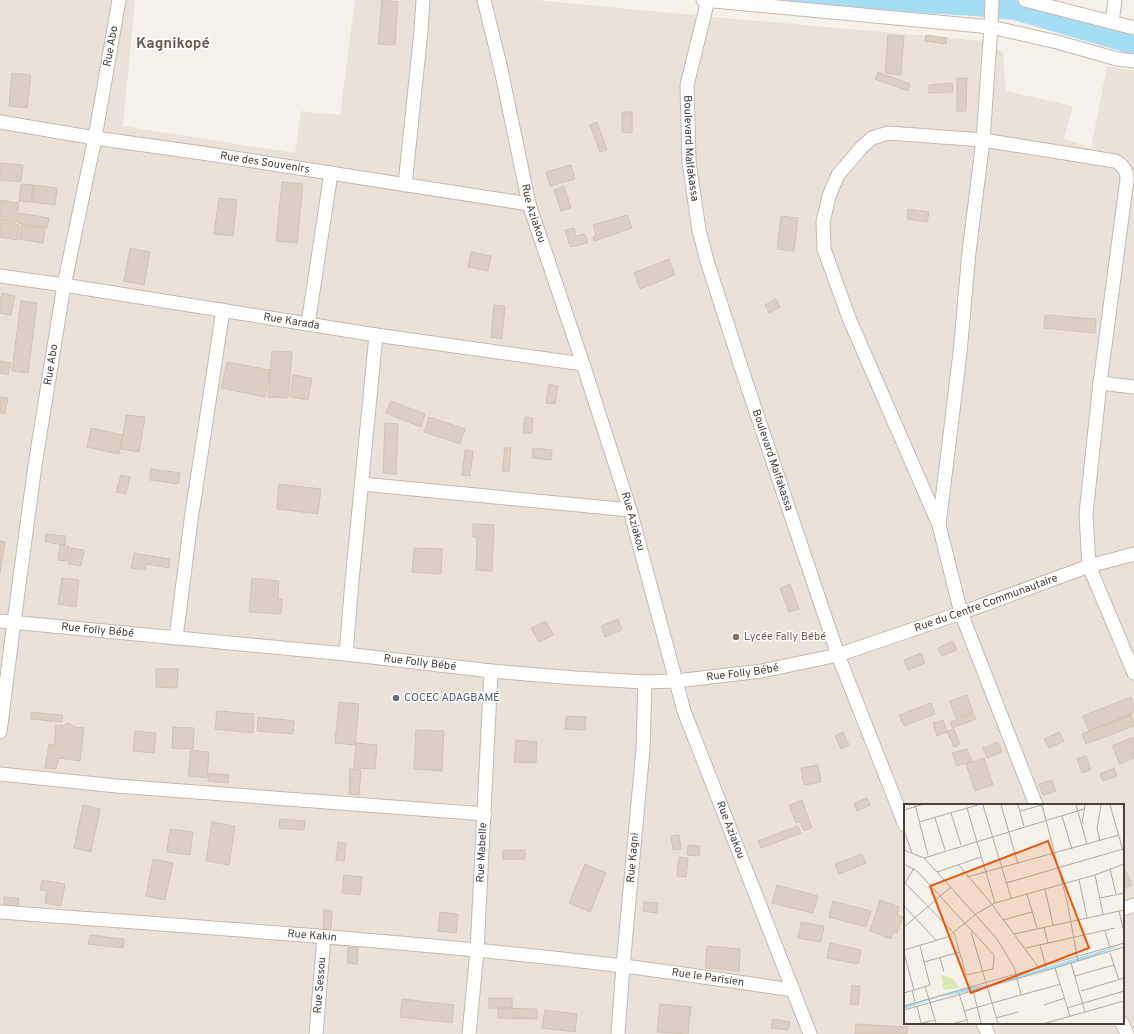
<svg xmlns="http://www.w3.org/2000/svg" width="1134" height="1034" viewBox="0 0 1134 1034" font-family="Overpass,sans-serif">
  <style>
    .residential { fill: #eae2d8; fill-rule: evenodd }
    .water { fill: #a5def4 }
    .building { fill: #dbcec2; stroke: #d3c2b2 }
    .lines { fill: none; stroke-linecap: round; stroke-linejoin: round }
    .minor-casing { stroke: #c5baaf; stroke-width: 15 }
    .minor { stroke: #fff; stroke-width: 13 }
    .education-dot { fill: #8d6e63; stroke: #fff; stroke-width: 1.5 }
    .service-dot { fill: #5c6f8a; stroke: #fff; stroke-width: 1.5 }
    .labels { text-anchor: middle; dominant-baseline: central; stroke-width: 3; stroke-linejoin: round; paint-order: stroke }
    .street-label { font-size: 11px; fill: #4a4138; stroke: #fff }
    .education-label { font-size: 11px; fill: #785e54; stroke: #fff; text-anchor: start }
    .service-label { font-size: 11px; fill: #4e5e75; stroke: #fff; text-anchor: start }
    .district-label { font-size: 15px; font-weight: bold; fill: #6e5d4e; stroke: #fff }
    .inset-road { fill: none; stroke: #b1aba3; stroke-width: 1 }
    .view { fill: #e8590c; fill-opacity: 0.15; stroke: #e8590c; stroke-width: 2 }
    .inset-edge { fill: none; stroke: #4a4138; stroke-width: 2 }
  </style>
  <rect width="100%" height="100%" fill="#f6f1ea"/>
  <path class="residential" d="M0,0H135L123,126L295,153L301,111L340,115L355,0H536L724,18L984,41L1003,53L1006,91L1073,106L1064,138L1091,149L1107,66L1134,71V1034H0ZM905,805H1123V1023H905Z"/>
  <path class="water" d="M775,0H1015L1134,36V55L1013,20L973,16L872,10Z"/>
  <g class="building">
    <path d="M382,0L398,2L395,45L378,44Z"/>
    <path d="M888,35L904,36L901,75L885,73Z"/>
    <path d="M926,35L947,38L946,44L925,41Z"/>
    <path d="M878,72L910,84L908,91L875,79Z"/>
    <path d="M12,73L31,75L27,108L9,106Z"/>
    <path d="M957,78H967L966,111H957Z"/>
    <path d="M952,83L953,92L929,93V85Z"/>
    <path d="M622,112H632V133L622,132Z"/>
    <path d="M597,122L607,150L600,152L590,125Z"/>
    <path d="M0,163L23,165L21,182L0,180Z"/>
    <path d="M571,165L575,179L550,186L546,172Z"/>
    <path d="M282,182L303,184L297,243L276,241Z"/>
    <path d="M21,184L33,185L31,202L19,201Z"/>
    <path d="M34,185L57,188L55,205L32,202Z"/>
    <path d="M564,186L571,208L561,211L554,190Z"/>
    <path d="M219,198L237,200L233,236L214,234Z"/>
    <path d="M0,200L19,203L16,223L0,220Z"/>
    <path d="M908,209L929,212L927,222L907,219Z"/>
    <path d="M19,213L49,218L47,228L18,223Z"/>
    <path d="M627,215L632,228L594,241L593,237L596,236L593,225Z"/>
    <path d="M781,216L798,218L794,251L777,249Z"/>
    <path d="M0,222L19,225L17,240L0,237Z"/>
    <path d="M21,225L45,229L43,243L19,239Z"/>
    <path d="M574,228L576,236L585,234L588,243L570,247L565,230Z"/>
    <path d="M130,248L150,252L144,285L124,281Z"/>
    <path d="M471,252L491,256L488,271L468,267Z"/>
    <path d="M669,259L675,275L640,289L634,273Z"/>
    <path d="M2,293L15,296L11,315L0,313V303Z"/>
    <path d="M776,299L780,307L769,313L765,305Z"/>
    <path d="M21,301L37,303L28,373L12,371Z"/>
    <path d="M494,305L505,306L502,339L491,337Z"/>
    <path d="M1045,315L1096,319L1095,333L1044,328Z"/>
    <path d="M272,351L292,352L288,398L268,397Z"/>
    <path d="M0,361L11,363L8,375L0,373Z"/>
    <path d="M227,362L270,370L265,397L221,388Z"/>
    <path d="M293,375L312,378L308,400L290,397Z"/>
    <path d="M549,384L558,386L555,404L546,403Z"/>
    <path d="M0,397L8,398L5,414L0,413Z"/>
    <path d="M391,401L425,414L421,427L386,413Z"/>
    <path d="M126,415L145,417L139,452L121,449Z"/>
    <path d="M429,417L465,429L460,444L424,432Z"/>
    <path d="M525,417L533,418L532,433H523Z"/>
    <path d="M385,423L398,424L396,474L383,473Z"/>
    <path d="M91,428L123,435L119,454L87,447Z"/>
    <path d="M505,448H511L509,472L502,471Z"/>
    <path d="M533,448L552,450L551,460L532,458Z"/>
    <path d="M465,450L473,451L470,476L462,475Z"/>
    <path d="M151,469L180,473L178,484L150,480Z"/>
    <path d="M121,475L130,477L126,494L116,492Z"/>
    <path d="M279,484L321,489L318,514L277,509Z"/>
    <path d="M473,524L494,525L492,571L476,570L477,537H473Z"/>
    <path d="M46,534L66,536L65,545L45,542Z"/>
    <path d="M0,541L5,542L0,573Z"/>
    <path d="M60,545L69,546L67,561L58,560Z"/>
    <path d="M71,548L84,550L81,566L68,564Z"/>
    <path d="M414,548L442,549L441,574L412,572Z"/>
    <path d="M134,553L170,559L169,568L146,564L145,570L131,568Z"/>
    <path d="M62,578L79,580L76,607L58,604Z"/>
    <path d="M252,578L279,581L278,599H282L281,614L249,612Z"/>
    <path d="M790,584L799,609L789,612L780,588Z"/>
    <path d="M618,619L622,630L605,637L601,626Z"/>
    <path d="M546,621L553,635L539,642L531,628Z"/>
    <path d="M953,641L957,650L942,656L938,648Z"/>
    <path d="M921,653L925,663L908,670L904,660Z"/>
    <path d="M156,669H178L177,688L156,687Z"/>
    <path d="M967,695L973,712L956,718L950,701Z"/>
    <path d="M1131,697L1134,706V713L1089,731L1083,716Z"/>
    <path d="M339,702L359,704L355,745L335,743Z"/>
    <path d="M931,703L935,714L904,726L899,715Z"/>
    <path d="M217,711L254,714L253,733L215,729Z"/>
    <path d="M31,712L63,715L62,722L31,719Z"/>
    <path d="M974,713L976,719L952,728L950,722Z"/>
    <path d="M1131,715L1134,722V726L1086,744L1082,734Z"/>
    <path d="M566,716L586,717L585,730L565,729Z"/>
    <path d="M258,717L294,721L293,734L257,731Z"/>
    <path d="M943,720L947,732L937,736L933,723Z"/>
    <path d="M69,723L72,725L73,727L84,728L80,761L59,758L56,769L45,768L49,744L54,745L56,725L64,726L65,724Z"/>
    <path d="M173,727L194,728L193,749L172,748Z"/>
    <path d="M954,729L960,744L954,747L947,731Z"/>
    <path d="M416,730L444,731L442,771L414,769Z"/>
    <path d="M135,731L156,733L154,753L133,751Z"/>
    <path d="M843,732L849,745L841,749L835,736Z"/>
    <path d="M1059,732L1064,741L1049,748L1044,739Z"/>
    <path d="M1134,737V758L1120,764L1112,746Z"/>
    <path d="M516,740L537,742L536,763L514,762Z"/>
    <path d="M998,742L1002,752L987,758L983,748Z"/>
    <path d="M356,743L377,745L375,769L354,768Z"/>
    <path d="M967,749L972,761L957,766L952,753Z"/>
    <path d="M191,750L209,752L207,778L188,776Z"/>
    <path d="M1086,756L1091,770L1082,773L1077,759Z"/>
    <path d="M984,758L993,785L975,791L966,764Z"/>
    <path d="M818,765L821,782L804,785L801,768Z"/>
    <path d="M1114,768L1117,776L1103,781L1100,774Z"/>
    <path d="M350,769L361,770L359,795L349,794Z"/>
    <path d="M209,773L229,775L228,783L208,781Z"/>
    <path d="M1052,780L1056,791L1043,795L1039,784Z"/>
    <path d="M867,798L870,805L857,811L854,803Z"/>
    <path d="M802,800L812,828L804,831L800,822L796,823L789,805Z"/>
    <path d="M83,805L100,809L91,852L74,848Z"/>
    <path d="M280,819L305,821L304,830L279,828Z"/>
    <path d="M212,822L235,826L229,865L206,861Z"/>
    <path d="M798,826L801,833L761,848L758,841Z"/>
    <path d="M170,829L193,832L190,855L167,852Z"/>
    <path d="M679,835L681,849L673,850L671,836Z"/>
    <path d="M338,842L346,843L344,861L336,860Z"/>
    <path d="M688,845L700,846L699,856L687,855Z"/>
    <rect x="503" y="850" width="22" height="9"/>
    <path d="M862,854L866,863L839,874L835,864Z"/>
    <path d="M679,857L688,858L686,877L677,876Z"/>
    <path d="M153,859L173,863L165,900L146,896Z"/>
    <path d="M585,864L606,873L590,912L569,903Z"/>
    <path d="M1123,865L1132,885L1123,889Z"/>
    <path d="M344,875L362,877L360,895L342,893Z"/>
    <path d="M42,880L65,884L61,906L45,903L47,891L40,890Z"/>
    <path d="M777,885L818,896L813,913L772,903Z"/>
    <path d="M4,897L19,898L18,906L4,905Z"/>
    <path d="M880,900L899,907L897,915L903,917L897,933L893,932L891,939L870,931Z"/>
    <path d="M833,901L871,911L866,927L829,917Z"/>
    <path d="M644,902L658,903L657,913L643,911Z"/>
    <path d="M324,910L332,911L331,929L323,928Z"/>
    <path d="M440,912L458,914L456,933L438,931Z"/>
    <path d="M801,922L824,926L821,942L798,938Z"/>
    <path d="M90,935L124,939L123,948L88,944Z"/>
    <path d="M830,943L861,950L858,964L827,958Z"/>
    <path d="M707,946L740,949L739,971L705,968Z"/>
    <path d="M348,947L358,948L357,964L347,963Z"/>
    <path d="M852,985L860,986L858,1005L850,1004Z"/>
    <rect x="489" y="998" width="23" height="10"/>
    <path d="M402,999L454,1005L452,1023L400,1017Z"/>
    <path d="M660,1004L691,1007L688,1034L657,1032Z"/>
    <path d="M498,1008L537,1009V1019L498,1018Z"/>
    <path d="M545,1010L577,1014L575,1032L542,1028Z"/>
    <path d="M773,1019L790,1022L788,1030L771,1028Z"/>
    <path d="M856,1024L908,1027L907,1034H855Z"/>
  </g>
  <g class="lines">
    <defs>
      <g id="minor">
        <path id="s1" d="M484,0L500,65L529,204L583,364L630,510L684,711L810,1034"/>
        <path d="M703,0L991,27L1057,42L1117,59L1134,61"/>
        <path id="s2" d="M708,0L687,85L689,162L699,230L707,261L744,376L838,655L905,825"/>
        <path d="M1025,0L1134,28"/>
        <path d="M1112,22L1115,0"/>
        <path id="s3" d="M0,122L95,138L202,153L529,204"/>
        <path d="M405,185L421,31L423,0"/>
        <path id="s4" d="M0,276L64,285L376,335L583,364"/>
        <path d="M308,324L331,173"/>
        <path d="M1100,383L1134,387"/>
        <path d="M362,484L630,510"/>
        <path d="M939,525L960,353L969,252L983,140L991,27L992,0"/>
        <path id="s5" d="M0,621L346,654L491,671L575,678L645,682L676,681L762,671L838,655L961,613L1089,566L1134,554"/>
        <path d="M176,638L191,520L223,310"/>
        <path d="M346,654L352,581L376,335"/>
        <path id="s6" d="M0,732L14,622L35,465L64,285L95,138L119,0"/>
        <path d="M0,774L117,786L485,814"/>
        <path d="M1036,805L961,613L939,525L849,318L824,249L823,222L829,196L838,175L861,148L872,138L888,133L983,140L1115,161C1123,165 1127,170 1127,179L1100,383L1086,514L1089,566L1134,673"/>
        <path d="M1123,909L1134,905"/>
        <path id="s7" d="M0,912C208,928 416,941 623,966C680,973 737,982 793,990"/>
        <path d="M983,1023L988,1034"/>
        <path d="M1122,1023L1127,1034"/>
        <path id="s8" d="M316,1034L324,937"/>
        <path id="s9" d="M469,1034L477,951L491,671"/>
        <path id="s10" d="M618,1034L623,966L643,749L645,682"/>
      </g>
    </defs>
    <use href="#minor" class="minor-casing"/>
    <use href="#minor" class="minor"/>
  </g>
  <circle class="education-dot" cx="736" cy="637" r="4"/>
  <circle class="service-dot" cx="396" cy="698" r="4"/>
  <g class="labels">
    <g class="street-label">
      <text stroke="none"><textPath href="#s6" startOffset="695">Rue Abo</textPath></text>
      <text stroke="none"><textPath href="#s2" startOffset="151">Boulevard Malfakassa</textPath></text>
      <text stroke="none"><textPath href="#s3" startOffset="268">Rue des Souvenirs</textPath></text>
      <text stroke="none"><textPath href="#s1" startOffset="219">Rue Aziakou</textPath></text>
      <text stroke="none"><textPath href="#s4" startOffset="295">Rue Karada</textPath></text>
      <text stroke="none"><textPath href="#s6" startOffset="371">Rue Abo</textPath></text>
      <text stroke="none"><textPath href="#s2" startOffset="475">Boulevard Malfakassa</textPath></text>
      <text stroke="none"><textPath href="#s1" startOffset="543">Rue Aziakou</textPath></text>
      <text stroke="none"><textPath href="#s5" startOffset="1000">Rue du Centre Communautaire</textPath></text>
      <text stroke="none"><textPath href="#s5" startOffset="98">Rue Folly Bébé</textPath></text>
      <text stroke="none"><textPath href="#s5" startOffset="422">Rue Folly Bébé</textPath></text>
      <text stroke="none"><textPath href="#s5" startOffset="746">Rue Folly Bébé</textPath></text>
      <text stroke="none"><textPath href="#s1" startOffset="867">Rue Aziakou</textPath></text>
      <text stroke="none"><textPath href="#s9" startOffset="182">Rue Mabelle</textPath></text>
      <text stroke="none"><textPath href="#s10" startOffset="177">Rue Kagni</textPath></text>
      <text stroke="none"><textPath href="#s7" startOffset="313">Rue Kakin</textPath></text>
      <text stroke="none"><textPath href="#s7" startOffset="711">Rue le Parisien</textPath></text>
      <text stroke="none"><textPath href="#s8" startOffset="49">Rue Sessou</textPath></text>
    </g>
    <g class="education-label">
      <text x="744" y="637">Lycée Fally Bébé</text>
    </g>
    <g class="service-label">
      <text x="404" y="698">COCEC ADAGBAMÉ</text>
    </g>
    <g class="district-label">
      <text x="173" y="44">Kagnikopé</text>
    </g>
  </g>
  <g transform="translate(904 804)">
    <rect width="220" height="220" fill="#f6f1ea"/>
    <path d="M37,171L48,174L55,184L40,186Z" fill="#d9ebb2"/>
    <path d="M220,140L193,151L79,185L35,193L0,205V202L66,183L84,181Z" fill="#a5def4"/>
    <path class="inset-road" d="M11,1L24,51M79,1L107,94M97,1L114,60M114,1L120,22M138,1L163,97L174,157M172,1L183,40M206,1L220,50M63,4L91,99M0,6L17,1M116,7L138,1M47,9L57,41M158,12L168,45M31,14L41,46M15,18L74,1M178,20L181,1M0,26L8,49M196,37L193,25L197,1M0,46L20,54L33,68L93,135L110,163L117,191L60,207M20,54L180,5M0,60L13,67L90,151L89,165L62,171L50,129L0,78M54,60L86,98L136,165M206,65L212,90M33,68L77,53M191,71L199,110M63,73L215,31M175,76L183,113M102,79L219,45M0,81L10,64M141,85L149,121M123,90L133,124M196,94L220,89M0,102L33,137M215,107L220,128M99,116L128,108M0,123L47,83M140,123L144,139M201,127L206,144M67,128L94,219M110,130L220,106M136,141L142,163M122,144L211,124M0,146L44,133L72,110L91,99L191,71L220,60M0,149L10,186M206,149L215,176M36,154L40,168M20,158L56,148M167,159L181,208M171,172L210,161M21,182L32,219M8,186L11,198M69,186L77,219M177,187L220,174M0,189L26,181L16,142M55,189L64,219M117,191L157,180M140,201L161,194M0,202L220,139M13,202L17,219M163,204L220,187M0,206L151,164M166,212L151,164L220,143M92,214L114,208M18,219L31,216M51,219L63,216M142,219L220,197"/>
    <path class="view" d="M144,37L185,144L67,189L26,82Z"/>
    <rect width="220" height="220" class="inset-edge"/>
  </g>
</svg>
